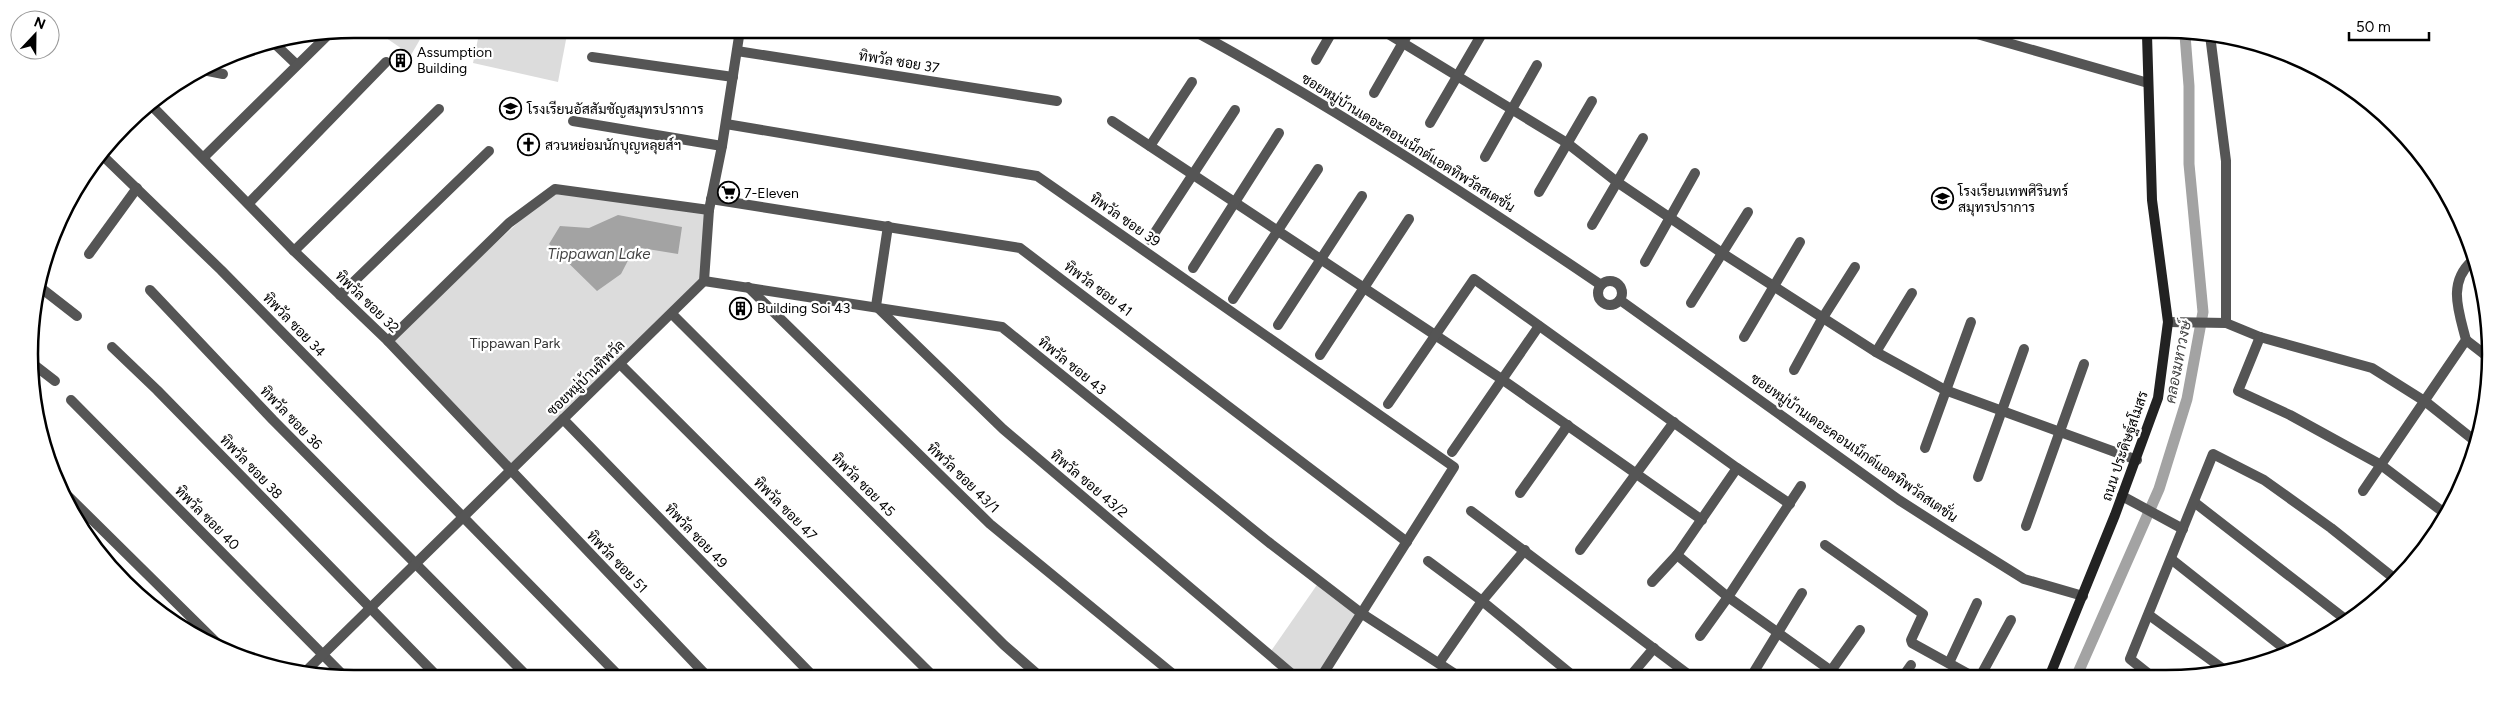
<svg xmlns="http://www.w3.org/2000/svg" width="2519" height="707" viewBox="0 0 2519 707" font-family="Figtree,Sarabun,sans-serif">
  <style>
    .green { fill: #dcdcdc }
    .water { fill: #a3a3a3 }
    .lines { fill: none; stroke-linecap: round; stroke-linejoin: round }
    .canal { stroke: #a3a3a3; stroke-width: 11 }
    .street { stroke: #555; stroke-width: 10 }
    .secondary { stroke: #222; stroke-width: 10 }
    .labels { text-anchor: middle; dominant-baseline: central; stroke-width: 4.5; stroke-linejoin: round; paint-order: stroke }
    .poi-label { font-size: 14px; fill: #000; stroke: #fff; text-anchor: start }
    .street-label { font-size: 14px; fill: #000; stroke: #fff }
    .park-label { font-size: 14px; fill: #333; stroke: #fff }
    .water-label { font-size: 15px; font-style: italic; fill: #444; stroke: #fff }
    .rim { fill: none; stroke: #000; stroke-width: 2.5 }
  </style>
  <rect width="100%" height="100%" fill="#fff"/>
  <g class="green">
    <path d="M373,29H426L411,55Z"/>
    <path d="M480,29H568L558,82L473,63Z"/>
    <path d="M555,189L709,210L704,281L510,469L388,341Z"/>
    <path d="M1319,582L1361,613L1323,674H1292L1269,654Z"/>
  </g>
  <path class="water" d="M618,215L682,227L678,254L635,247L621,274L597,291L549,244L560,226L589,228Z"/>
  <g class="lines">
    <path class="canal" d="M2077,675L2159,489L2187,399L2203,312L2189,164V86L2185,35"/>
    <g class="street">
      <path d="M1196,32C1336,108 1469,196 1601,285"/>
      <path d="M1385,32L1567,143L1617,182L1722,253L1876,352L1945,390L2137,460"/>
      <path d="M1977,34L2148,83"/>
      <path d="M2210,35L2226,161V323"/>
      <path d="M275,44L296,64"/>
      <path d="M737,51L1057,101"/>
      <path d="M592,57L733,77"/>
      <path d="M1316,60L1332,32"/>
      <path d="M203,70L223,74"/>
      <path d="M1374,93L1409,32"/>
      <path d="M149,103L294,251L388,341L704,673"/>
      <path d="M573,121L722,146"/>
      <path d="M1112,121L1503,380L1702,520"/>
      <path d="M1430,123L1483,32"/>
      <path d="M726,124L1037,176L1454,467L1323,674"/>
      <path d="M1150,146L1192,82"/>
      <path d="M103,156L221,270L616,673"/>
      <path d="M204,157L330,33"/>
      <path d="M1485,157L1537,65"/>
      <path d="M1539,192L1592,101"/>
      <path d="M711,199L1020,248L1407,542"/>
      <path d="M249,203L386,62"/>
      <path d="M1592,225L1643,138"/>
      <path d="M888,226L876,306L1003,429L1292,674"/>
      <path d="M1150,240L1235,110"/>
      <path d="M294,251L439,109"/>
      <path d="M89,254L137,188"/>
      <path d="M1645,262L1695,173"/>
      <path d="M1193,268L1279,133"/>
      <circle cx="1610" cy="293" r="12"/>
      <path d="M704,281L1002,327L1271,544L1361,613L1455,674"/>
      <path d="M748,287L990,524L1173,674"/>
      <path d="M41,288L77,316"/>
      <path d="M150,290L273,420L523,672"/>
      <path d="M340,295L489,151"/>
      <path d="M1233,299L1318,169"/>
      <path d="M1620,300L1899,500L1952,534L2024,579L2083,596"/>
      <path d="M1691,303L1748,212"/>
      <path d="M672,314L1004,645L1036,673"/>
      <path d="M2168,322L2226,323L2260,337L2372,368L2426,402L2475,441"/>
      <path d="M1278,325L1362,196"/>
      <path d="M1744,337L1800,242"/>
      <path d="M2260,337L2238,391L2290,415L2381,465L2447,515"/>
      <path d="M2466,340L2484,354"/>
      <path d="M388,341L509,223L555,189L709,210"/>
      <path d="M112,347L157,390L433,672"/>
      <path d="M1876,352L1912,293"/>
      <path d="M1320,355L1409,219"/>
      <path d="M33,364L55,381"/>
      <path d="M620,364L930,673"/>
      <path d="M1794,370L1822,319L1855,267"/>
      <path d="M71,400L340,672"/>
      <path d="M1388,404L1474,279L1737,468L1790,504"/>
      <path d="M563,419L810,673"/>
      <path d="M1925,448L1971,322"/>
      <path d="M1452,452L1539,326"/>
      <path d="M1978,477L2024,349"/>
      <path d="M2363,491L2466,340C2459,312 2447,283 2472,261"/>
      <path d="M1520,493L1568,425"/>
      <path d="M2122,496L2183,529"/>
      <path d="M69,497L219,645"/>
      <path d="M2194,502L2345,619"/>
      <path d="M1471,511L1689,675"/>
      <path d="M2026,526L2084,364"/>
      <path d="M1825,545L1923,614L1911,640L1912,643L1970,675"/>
      <path d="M1580,550L1674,422"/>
      <path d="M1677,555L1728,597L1837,675"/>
      <path d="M2171,559L2290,653"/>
      <path d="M1428,561L1482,601L1571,674"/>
      <path d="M1652,582L1677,555L1737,468"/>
      <path d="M2149,615L2226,671"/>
      <path d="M1700,636L1728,597L1801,486"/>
      <path d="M1439,663L1482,601L1525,550"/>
      <path d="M1949,663L1977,603"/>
      <path d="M305,672L704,281L709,210L722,146L740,30"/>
      <path d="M1632,674L1654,648"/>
      <path d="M1752,675L1802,593"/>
      <path d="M1828,675L1860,630"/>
      <path d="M1904,675L1911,665"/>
      <path d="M1981,675L2011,620"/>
      <path d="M2150,675L2130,659L2213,454L2264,480L2331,528L2395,579"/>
    </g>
    <path class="secondary" d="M2050,675L2115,515L2158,398L2168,322L2152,200L2147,35"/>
  </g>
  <defs>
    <symbol id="building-ring" viewBox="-11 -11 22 22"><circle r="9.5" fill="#fff" stroke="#000" stroke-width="1.5"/><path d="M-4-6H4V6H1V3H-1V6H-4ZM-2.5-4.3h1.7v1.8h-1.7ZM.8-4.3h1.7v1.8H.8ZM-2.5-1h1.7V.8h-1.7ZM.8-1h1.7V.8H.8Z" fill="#000"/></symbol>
    <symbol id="school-ring" viewBox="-11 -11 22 22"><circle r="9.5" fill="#fff" stroke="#000" stroke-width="1.5"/><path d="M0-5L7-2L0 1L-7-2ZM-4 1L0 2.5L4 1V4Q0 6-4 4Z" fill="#000"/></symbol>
    <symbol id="church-ring" viewBox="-11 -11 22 22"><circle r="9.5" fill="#fff" stroke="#000" stroke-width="1.5"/><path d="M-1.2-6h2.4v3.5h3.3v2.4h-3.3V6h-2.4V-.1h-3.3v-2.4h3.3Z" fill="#000"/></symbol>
    <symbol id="supermarket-ring" viewBox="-11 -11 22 22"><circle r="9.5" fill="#fff" stroke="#000" stroke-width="1.5"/><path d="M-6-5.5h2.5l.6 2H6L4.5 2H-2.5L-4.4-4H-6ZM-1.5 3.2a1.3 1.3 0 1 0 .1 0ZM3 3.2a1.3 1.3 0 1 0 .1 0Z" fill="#000"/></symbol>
  </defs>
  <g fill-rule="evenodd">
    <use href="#building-ring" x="388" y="48" width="25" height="25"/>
    <use href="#school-ring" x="498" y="96" width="25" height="25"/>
    <use href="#church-ring" x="516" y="132" width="25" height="25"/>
    <use href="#supermarket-ring" x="716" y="180" width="25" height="25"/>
    <use href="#school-ring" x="1930" y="186" width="25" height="25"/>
    <use href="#building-ring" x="728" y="296" width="25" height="25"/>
  </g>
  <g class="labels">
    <g class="poi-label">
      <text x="417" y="52">Assumption<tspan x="417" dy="16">Building</tspan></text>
      <text x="527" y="109">โรงเรียนอัสสัมชัญสมุทรปราการ</text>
      <text x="545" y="145">สวนหย่อมนักบุญหลุยส์ฯ</text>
      <text x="1958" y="191">โรงเรียนเทพศิรินทร์<tspan x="1958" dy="16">สมุทรปราการ</tspan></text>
      <text x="744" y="193">7-Eleven</text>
      <text x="757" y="308">Building Soi 43</text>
    </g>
    <g class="street-label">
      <text transform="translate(899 62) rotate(9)">ทิพวัล ซอย 37</text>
      <text transform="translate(1408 143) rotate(32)">ซอยหมู่บ้านเดอะคอนเน็กต์แอตทิพวัลสเตชั่น</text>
      <text transform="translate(1125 220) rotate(35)">ทิพวัล ซอย 39</text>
      <text transform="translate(1098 289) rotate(37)">ทิพวัล ซอย 41</text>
      <text transform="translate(367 302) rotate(44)">ทิพวัล ซอย 32</text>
      <text transform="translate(294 325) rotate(46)">ทิพวัล ซอย 34</text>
      <text transform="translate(1072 366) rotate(39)">ทิพวัล ซอย 43</text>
      <text transform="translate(586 378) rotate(-44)">ซอยหมู่บ้านทิพวัล</text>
      <text transform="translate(291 418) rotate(46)">ทิพวัล ซอย 36</text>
      <text transform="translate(2125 446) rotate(-71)">ถนน ประดิษฐ์สโมสร</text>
      <text transform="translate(1854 448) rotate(35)">ซอยหมู่บ้านเดอะคอนเน็กต์แอตทิพวัลสเตชั่น</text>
      <text transform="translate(251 467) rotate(46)">ทิพวัล ซอย 38</text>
      <text transform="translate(963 478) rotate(44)">ทิพวัล ซอย 43/1</text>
      <text transform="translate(1089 484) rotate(40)">ทิพวัล ซอย 43/2</text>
      <text transform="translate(863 485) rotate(45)">ทิพวัล ซอย 45</text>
      <text transform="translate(785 509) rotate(45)">ทิพวัล ซอย 47</text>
      <text transform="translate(207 518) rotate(45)">ทิพวัล ซอย 40</text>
      <text transform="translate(696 536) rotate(46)">ทิพวัล ซอย 49</text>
      <text transform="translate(617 562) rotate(46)">ทิพวัล ซอย 51</text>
    </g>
    <g class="park-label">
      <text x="515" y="343">Tippawan Park</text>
    </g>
    <g class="water-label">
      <text x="599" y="254">Tippawan Lake</text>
      <text transform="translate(2178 362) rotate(-79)">คลองมหาวงษ์</text>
    </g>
  </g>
  <path d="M0 0H2519V707H0ZM354 38H2166A316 316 0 0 1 2482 354V354A316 316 0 0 1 2166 670H354A316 316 0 0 1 38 354V354A316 316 0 0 1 354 38Z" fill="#fff" fill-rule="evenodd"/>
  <path class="rim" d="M354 38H2166A316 316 0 0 1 2482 354V354A316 316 0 0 1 2166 670H354A316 316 0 0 1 38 354V354A316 316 0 0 1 354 38Z"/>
  <g transform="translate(35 35) rotate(22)"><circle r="24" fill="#ffffff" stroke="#999999"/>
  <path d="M0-4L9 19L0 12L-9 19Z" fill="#000000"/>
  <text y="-8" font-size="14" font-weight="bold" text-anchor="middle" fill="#000000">N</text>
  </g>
  <path d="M2349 32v8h80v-8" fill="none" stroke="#000000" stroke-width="2.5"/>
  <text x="2356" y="32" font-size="15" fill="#000000" stroke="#ffffff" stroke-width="4" paint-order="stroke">50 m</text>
</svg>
